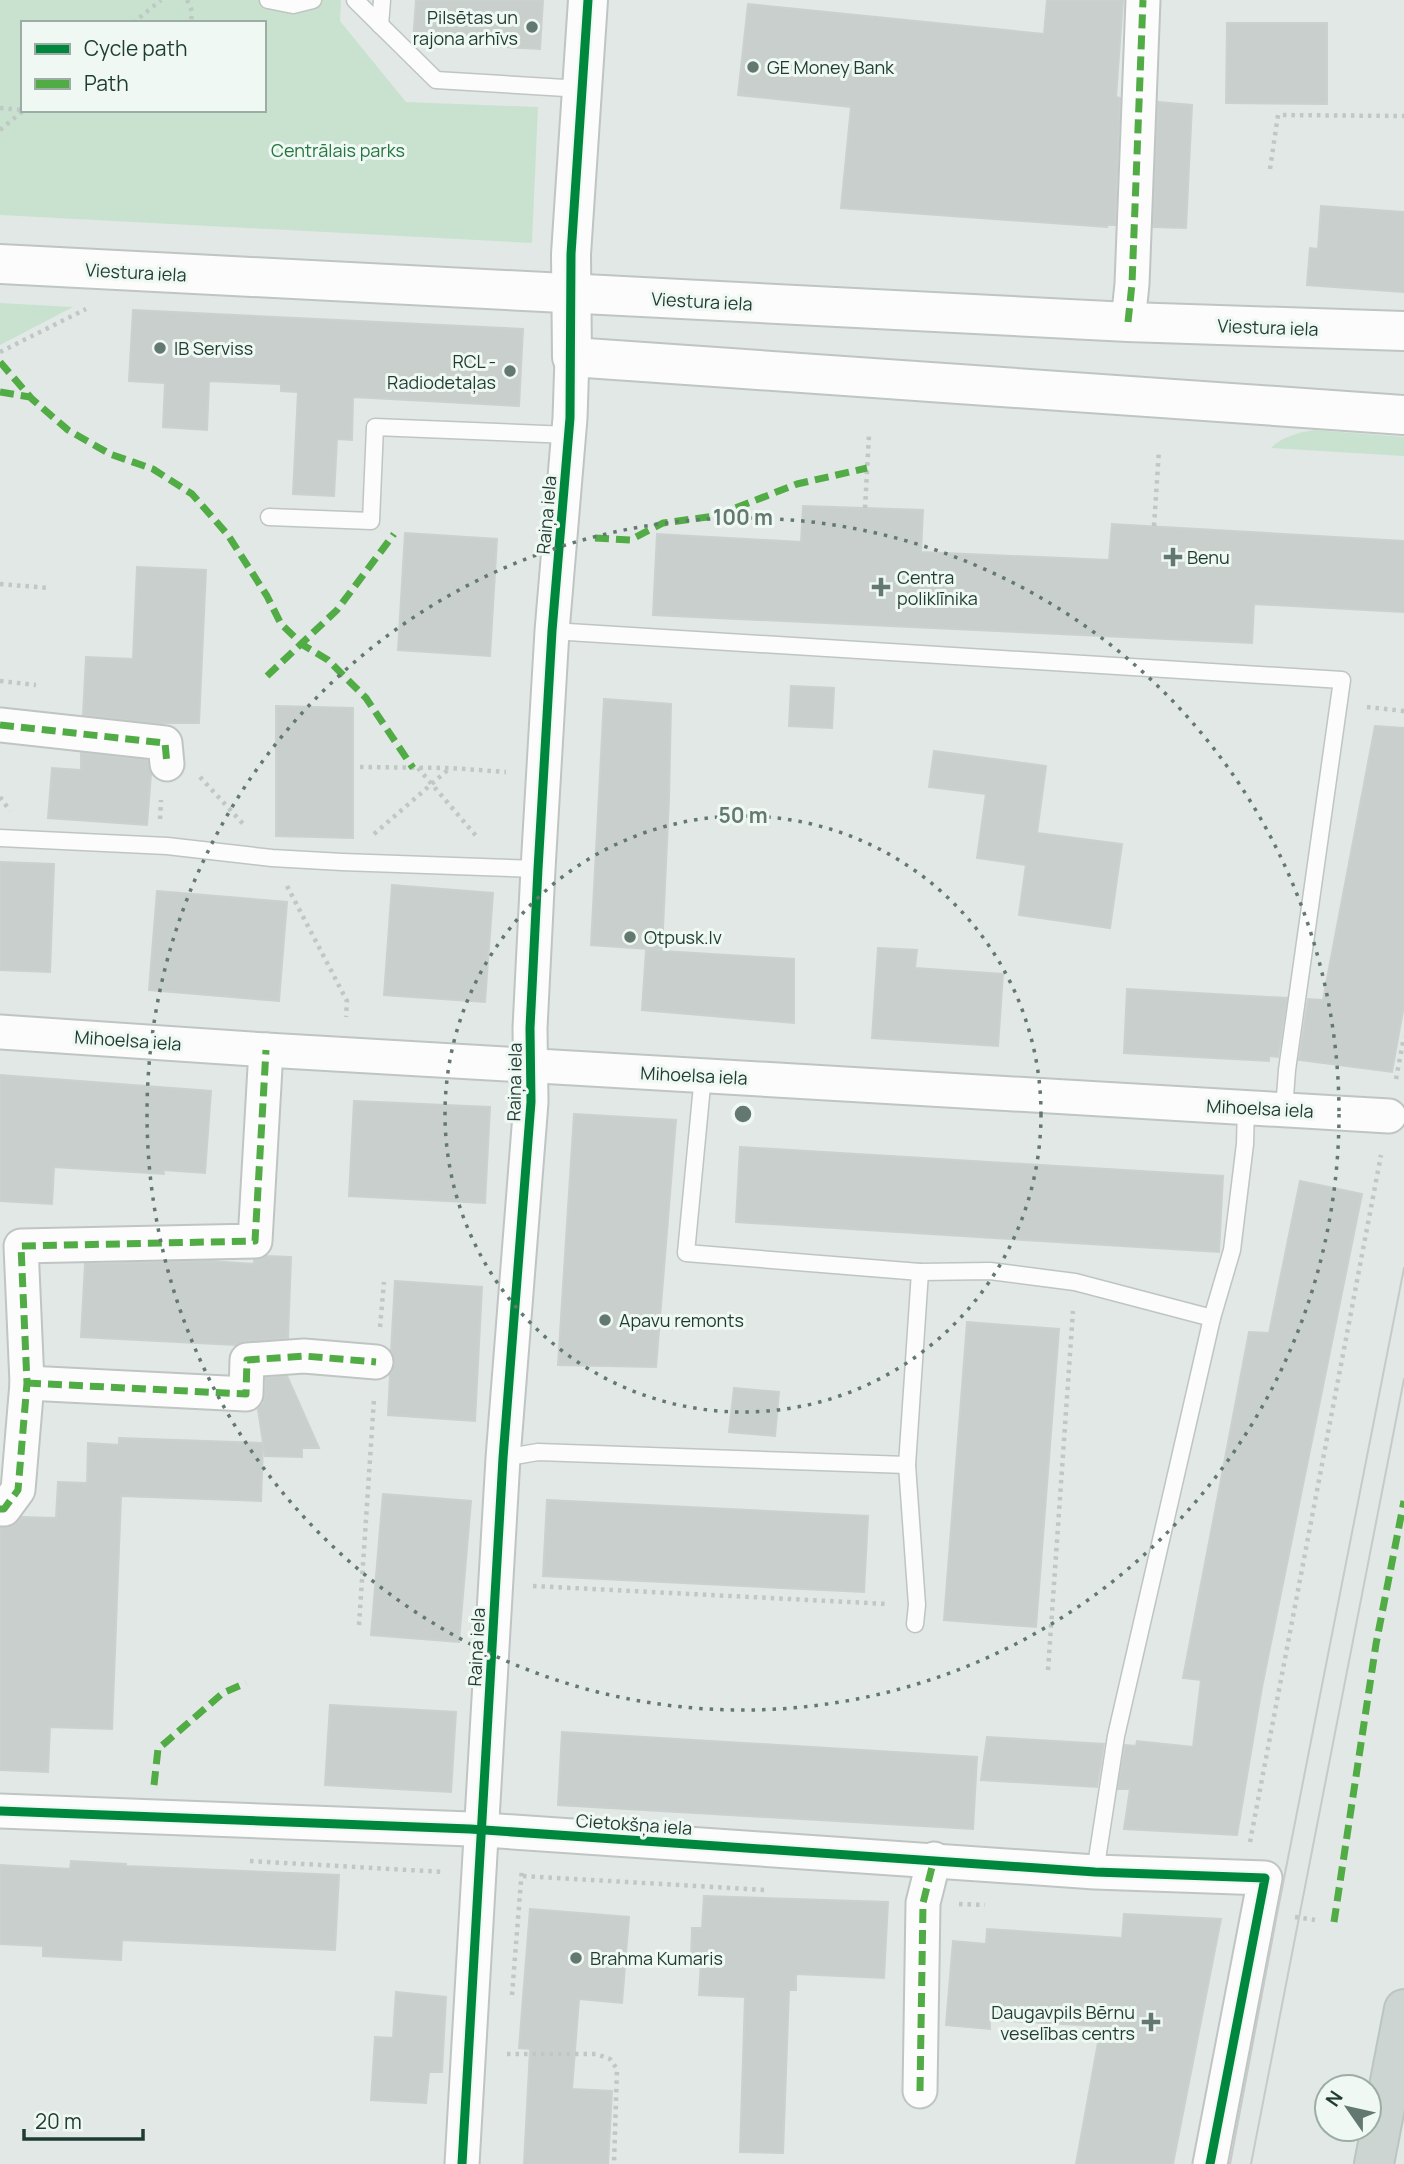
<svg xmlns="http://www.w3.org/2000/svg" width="1404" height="2164" viewBox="0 0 1404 2164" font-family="Manrope,sans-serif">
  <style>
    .green { fill: #c9e2d0; fill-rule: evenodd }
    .building { fill: #c9cfcc; stroke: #cbd1ce; stroke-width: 2 }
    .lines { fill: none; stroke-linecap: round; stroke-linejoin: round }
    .service-casing { stroke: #bfc5c2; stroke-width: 19 }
    .minor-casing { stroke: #bfc5c2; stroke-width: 37 }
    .tertiary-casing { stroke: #bfc5c2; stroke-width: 42 }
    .primary-casing { stroke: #bbc5c1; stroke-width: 42 }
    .path { stroke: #bfc8c5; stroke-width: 4.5; stroke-dasharray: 3.5 5; stroke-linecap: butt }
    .service { stroke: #fbfcfb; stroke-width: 16 }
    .minor { stroke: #fbfcfb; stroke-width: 33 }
    .tertiary { stroke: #fbfcfb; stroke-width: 38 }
    .primary { stroke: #ccd5d2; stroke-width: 38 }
    .tram { stroke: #c6cac9; stroke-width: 2 }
    .quiet { stroke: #52ac45; stroke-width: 7; stroke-dasharray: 14 7; stroke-linecap: butt }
    .cycleway-casing { stroke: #eff8f3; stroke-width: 13 }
    .cycleway { stroke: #00873e; stroke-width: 9 }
    .ring { fill: none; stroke: #637871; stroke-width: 3.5; stroke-dasharray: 3.5 7 }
    .poi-dot { fill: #637871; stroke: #eff8f3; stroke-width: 2.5 }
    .labels { text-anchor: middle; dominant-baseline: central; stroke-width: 6; stroke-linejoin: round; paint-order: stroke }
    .poi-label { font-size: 18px; fill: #1f3c33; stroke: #eff8f3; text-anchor: start }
    .park-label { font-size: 18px; fill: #267641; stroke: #eff8f3 }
    .street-label { font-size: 18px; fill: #1f3c33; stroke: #eff8f3 }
    .centre { fill: #637871; stroke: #eff8f3; stroke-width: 3.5 }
    .ring-label { font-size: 21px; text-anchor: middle; font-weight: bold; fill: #637871; stroke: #eff8f3; stroke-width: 6; stroke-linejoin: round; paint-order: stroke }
  </style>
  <rect width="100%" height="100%" fill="#e2e8e5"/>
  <g class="green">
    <path d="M0,0H341L340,21L406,102L538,107L532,243L0,215ZM23,23H264V110H23Z"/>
    <path d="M0,303L73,307L0,345Z"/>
    <path d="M1314,430L1404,437V456L1271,448C1281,437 1300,432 1314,430Z"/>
  </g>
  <g class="building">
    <path d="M416,0H543L540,49L413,42Z"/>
    <path d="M1047,0H1123L1116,97L1120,98L1115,225H1107V227L841,208L851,107L738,95L748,4L1044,34Z"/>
    <path d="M1227,23H1327V104L1226,103Z"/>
    <path d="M1158,102L1192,105L1186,228L1153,227Z"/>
    <path d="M1321,206L1404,212V292L1307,285L1310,248L1318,249Z"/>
    <path d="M133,310L523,329L519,406L353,397L352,440L337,439L334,496L293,494L298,392L281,391V384L209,381L207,430L163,427L165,383L129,381Z"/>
    <path d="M803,506L923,510L921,552L1109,560L1112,524L1404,541V612L1254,604L1252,643L653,615L657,534L801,542Z"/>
    <path d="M405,533L497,539L490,656L398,650Z"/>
    <path d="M137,567L206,570L199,723H155L83,715L86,657L133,659Z"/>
    <path d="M791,686L834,688L832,728L789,726Z"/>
    <path d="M604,699L671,704L669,799L662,950L591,945Z"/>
    <path d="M276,706L353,708V838L276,836Z"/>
    <path d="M1375,726L1404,728V1005L1392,1072L1299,1060L1308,999L1323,1000Z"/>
    <path d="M934,751L1046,766L1037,833L1122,844L1110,928L1019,915L1026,865L977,858L986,794L929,787Z"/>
    <path d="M81,753L147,760L151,774L147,825L48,818L52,768L81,770Z"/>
    <path d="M0,862L54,864L50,972L0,970Z"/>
    <path d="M392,885L493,893L485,1002L384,995Z"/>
    <path d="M157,891L287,902L279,1001L149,990Z"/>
    <path d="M878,948L917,950L915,968L1003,974L998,1046L872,1038Z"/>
    <path d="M646,950L794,959V1023L642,1010Z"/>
    <path d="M1127,989L1287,998L1278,1057L1269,1056V1061L1124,1053Z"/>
    <path d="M0,1075L211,1091L205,1173L163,1170L164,1174L54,1167L52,1204L0,1201Z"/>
    <path d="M354,1101L490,1107L485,1203L349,1196Z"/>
    <path d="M574,1114L676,1120L656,1367L558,1365Z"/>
    <path d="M740,1147L1223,1176L1219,1252L736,1222Z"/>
    <path d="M1300,1181L1362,1194L1262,1687L1237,1835L1124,1829L1130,1789H1118L1125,1745L1136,1746L1137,1741L1193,1747L1201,1680L1183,1678L1219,1490L1249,1332L1269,1333Z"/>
    <path d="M266,1256L291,1257L288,1338L246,1341L236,1345L81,1337L85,1264L211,1261L254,1264V1260Z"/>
    <path d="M395,1281L482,1287L475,1421L388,1415L390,1375L395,1363L391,1351Z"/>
    <path d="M967,1322L1059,1329L1036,1627L944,1620Z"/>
    <path d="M287,1376L319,1448H302V1457L265,1456L258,1409L263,1404L265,1395L266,1378Z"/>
    <path d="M734,1388L779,1392L775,1436L729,1432Z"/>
    <path d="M119,1438L263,1443L261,1501L121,1496L112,1729L50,1727L48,1772L0,1770V1528L13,1526L22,1517L56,1518L58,1482L87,1483L88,1443L119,1445Z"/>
    <path d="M383,1494L471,1501L459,1642L371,1635Z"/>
    <path d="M547,1500L868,1516L864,1592L543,1576Z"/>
    <path d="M330,1705L456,1712L451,1792L325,1785Z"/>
    <path d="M562,1732L977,1757L973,1829L558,1805Z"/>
    <path d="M987,1737L1104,1744L1097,1787L981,1780Z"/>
    <path d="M71,1861L126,1864V1866L339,1875L335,1950L122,1940L121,1960L43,1956V1946L0,1944V1865L70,1869Z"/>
    <path d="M704,1896L888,1902L884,1978L796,1974V1990H789L783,2153L740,2152L745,1997L699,1995L701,1961L691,1960L692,1928H702Z"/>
    <path d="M530,1909L629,1917L622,2003L579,1999L572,2089L612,2091L608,2164H524L530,2049L519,2048Z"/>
    <path d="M1124,1914L1221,1919L1173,2164H1076L1101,2026L990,2020V2029L946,2025L953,1941L986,1944L987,1929L1122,1938Z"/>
    <path d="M396,1992L446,1997L442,2072H429L426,2103L371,2100L375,2037L393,2038Z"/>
  </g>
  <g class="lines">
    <defs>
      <g id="service">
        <path d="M268,0L293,5L313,0"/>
        <path d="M355,0L436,80L582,89"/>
        <path d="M380,25L382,0"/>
        <path d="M269,517L371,521L375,427L569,435"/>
        <path d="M552,631L1342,680L1287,1070L1284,1110"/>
        <path d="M0,838L167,846L272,858L342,862L538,869"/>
        <path d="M703,1075L686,1253L920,1272L990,1271L1075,1282L1212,1318"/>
        <path d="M503,1458L538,1452L907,1465"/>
        <path d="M915,1624L917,1605L907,1465L920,1272"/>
        <path d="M1095,1872L1116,1736L1212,1318L1232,1250L1245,1144L1246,1107"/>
      </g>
      <g id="minor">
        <path d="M1128,322L1132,284L1143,0"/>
        <path d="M0,725L165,743L167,764"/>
        <path d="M0,1032L266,1050L1389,1116"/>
        <path d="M27,1383L246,1394L247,1360L304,1356L376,1362"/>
        <path d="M0,1509H4L18,1490L27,1383L21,1246L255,1241L266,1050"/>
        <path d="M0,1811L470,1829L1095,1872L1265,1878L1210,2164"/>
        <path d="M920,2091L923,1903L934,1859"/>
        <path d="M462,2164L503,1458L531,1102L530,1028L538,869L552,631L570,418L572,357"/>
      </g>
      <g id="tertiary">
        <path d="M588,0L571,254L572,357L1404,415"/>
        <path d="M0,264L1128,322L1404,331"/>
      </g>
      <path id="primary" d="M1374,2164L1404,2009"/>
    </defs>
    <use href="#service" class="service-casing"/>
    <use href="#minor" class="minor-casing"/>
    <use href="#tertiary" class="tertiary-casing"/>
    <use href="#primary" class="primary-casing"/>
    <g class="path">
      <path d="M187,0L192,11L191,23"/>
      <path d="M133,23L161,0"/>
      <path d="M0,108L23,110"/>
      <path d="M0,130L24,110"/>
      <path d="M1270,169L1278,115L1404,116"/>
      <path d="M0,352L86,309"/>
      <path d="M865,508L869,435"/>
      <path d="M1154,526L1159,450"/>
      <path d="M0,584L49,588"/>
      <path d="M0,681L36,685"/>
      <path d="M1367,707L1404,711"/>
      <path d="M360,767L450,768L506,772"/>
      <path d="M418,768L477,837"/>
      <path d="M200,777L246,827"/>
      <path d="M0,797L10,811"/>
      <path d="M160,819L161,800"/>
      <path d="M374,834L450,768"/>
      <path d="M287,886L347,1001L346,1017"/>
      <path d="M1396,1079L1404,1037"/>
      <path d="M380,1327L384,1282"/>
      <path d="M533,1586L888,1604"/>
      <path d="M359,1625L374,1399"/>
      <path d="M1048,1670L1073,1311"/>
      <path d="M1250,1842L1381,1155"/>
      <path d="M250,1861L444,1872"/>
      <path d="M523,1876L765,1890"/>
      <path d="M959,1904L985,1905"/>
      <path d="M1295,1917L1315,1920"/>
      <path d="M512,1995L522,1868"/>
      <path d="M507,2054H596L610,2059L617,2069L614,2164"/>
    </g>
    <use href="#service" class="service"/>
    <use href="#minor" class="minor"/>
    <use href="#tertiary" class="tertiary"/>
    <use href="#primary" class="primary"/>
    <g class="tram">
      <path d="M1230,2164L1277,1914L1404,1268"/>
      <path d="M1251,2164L1404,1379"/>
    </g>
    <g class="quiet">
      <path d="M1128,322L1132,284L1143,0"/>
      <path d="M0,362L32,399L68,430L110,454L153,469L192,494L228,535L267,596L281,624L303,645L328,660L366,698L413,768"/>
      <path d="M0,392L30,397"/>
      <path d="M595,538L630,540L663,523L715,516L797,484L867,468"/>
      <path d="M267,676L337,610L394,534"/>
      <path d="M0,725L165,743L167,764"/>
      <path d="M27,1383L246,1394L247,1360L304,1356L376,1362"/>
      <path d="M0,1509H4L18,1490L27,1383L21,1246L255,1241L266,1050"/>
      <path d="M154,1785L158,1749L223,1693L246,1683"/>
      <path d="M1334,1922L1376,1644L1404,1501"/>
      <path d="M920,2091L923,1903L934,1859"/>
    </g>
    <defs>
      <g id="cycleway">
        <path d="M0,1811L470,1829L1095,1872L1265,1878L1210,2164"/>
        <path d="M462,2164L503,1458L531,1102L530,1028L538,869L552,631L570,418L571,254L588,0"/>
      </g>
    </defs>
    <use href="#cycleway" class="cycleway-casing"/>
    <use href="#cycleway" class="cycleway"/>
  </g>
  <g class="ring">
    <circle cx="743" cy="1114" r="298"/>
    <circle cx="743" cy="1114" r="596"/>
  </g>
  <g class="poi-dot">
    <circle cx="532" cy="27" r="7"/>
    <circle cx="753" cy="67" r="7"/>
    <circle cx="160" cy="348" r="7"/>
    <circle cx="510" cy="371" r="7"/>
    <path d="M1169.5 546.5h7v7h7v7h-7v7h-7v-7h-7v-7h7z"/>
    <path d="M877.5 576.5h7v7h7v7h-7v7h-7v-7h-7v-7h7z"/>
    <circle cx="630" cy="937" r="7"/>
    <circle cx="605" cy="1320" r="7"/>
    <circle cx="576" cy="1958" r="7"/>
    <path d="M1147.5 2011.5h7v7h7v7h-7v7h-7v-7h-7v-7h7z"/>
  </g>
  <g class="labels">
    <g class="poi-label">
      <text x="518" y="17" text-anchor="end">Pilsētas un<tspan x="518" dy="21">rajona arhīvs</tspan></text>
      <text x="767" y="67">GE Money Bank</text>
      <text x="174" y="348">IB Serviss</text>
      <text x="496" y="361" text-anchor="end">RCL -<tspan x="496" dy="21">Radiodetaļas</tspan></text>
      <text x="1187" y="557">Benu</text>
      <text x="897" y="577">Centra<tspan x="897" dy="21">poliklīnika</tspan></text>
      <text x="644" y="937">Otpusk.lv</text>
      <text x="619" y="1320">Apavu remonts</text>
      <text x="590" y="1958">Brahma Kumaris</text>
      <text x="1135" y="2012" text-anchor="end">Daugavpils Bērnu<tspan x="1135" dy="21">veselības centrs</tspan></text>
    </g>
    <g class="park-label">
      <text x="338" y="150">Centrālais parks</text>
    </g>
    <g class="street-label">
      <text transform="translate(136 272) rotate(3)">Viestura iela</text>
      <text transform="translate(702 301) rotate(3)">Viestura iela</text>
      <text transform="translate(1268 327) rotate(2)">Viestura iela</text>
      <text transform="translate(546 515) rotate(-85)">Raiņa iela</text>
      <text transform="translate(128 1040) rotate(4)">Mihoelsa iela</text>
      <text transform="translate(694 1075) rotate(3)">Mihoelsa iela</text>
      <text transform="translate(514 1082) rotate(-89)">Raiņa iela</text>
      <text transform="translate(1260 1108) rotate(3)">Mihoelsa iela</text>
      <text transform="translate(476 1647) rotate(-87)">Raiņa iela</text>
      <text transform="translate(634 1824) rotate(4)">Cietokšņa iela</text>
    </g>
  </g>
  <circle cx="743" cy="1114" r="10" class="centre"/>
  <g class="ring-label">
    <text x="743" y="525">100 m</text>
    <text x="743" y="823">50 m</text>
  </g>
  <rect x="21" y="21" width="245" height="91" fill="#eff8f3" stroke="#9cada6" stroke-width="2"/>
  <rect x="35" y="44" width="35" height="10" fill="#00873e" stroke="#9cada6" stroke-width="2"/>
  <text x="84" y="56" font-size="21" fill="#1f3c33">Cycle path</text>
  <rect x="35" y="79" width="35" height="10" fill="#52ac45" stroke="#9cada6" stroke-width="2"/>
  <text x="84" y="91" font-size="21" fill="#1f3c33">Path</text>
  <g transform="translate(1348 2108) rotate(304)"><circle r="33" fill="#eff8f3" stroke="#9cada6" stroke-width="2"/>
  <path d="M0-5L12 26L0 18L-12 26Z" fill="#637871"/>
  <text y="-10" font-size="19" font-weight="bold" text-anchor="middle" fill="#1f3c33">N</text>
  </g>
  <path d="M24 2129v10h119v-10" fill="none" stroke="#1f3c33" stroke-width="3.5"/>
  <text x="35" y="2129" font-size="21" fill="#1f3c33" stroke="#eff8f3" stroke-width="5" paint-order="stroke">20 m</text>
</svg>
